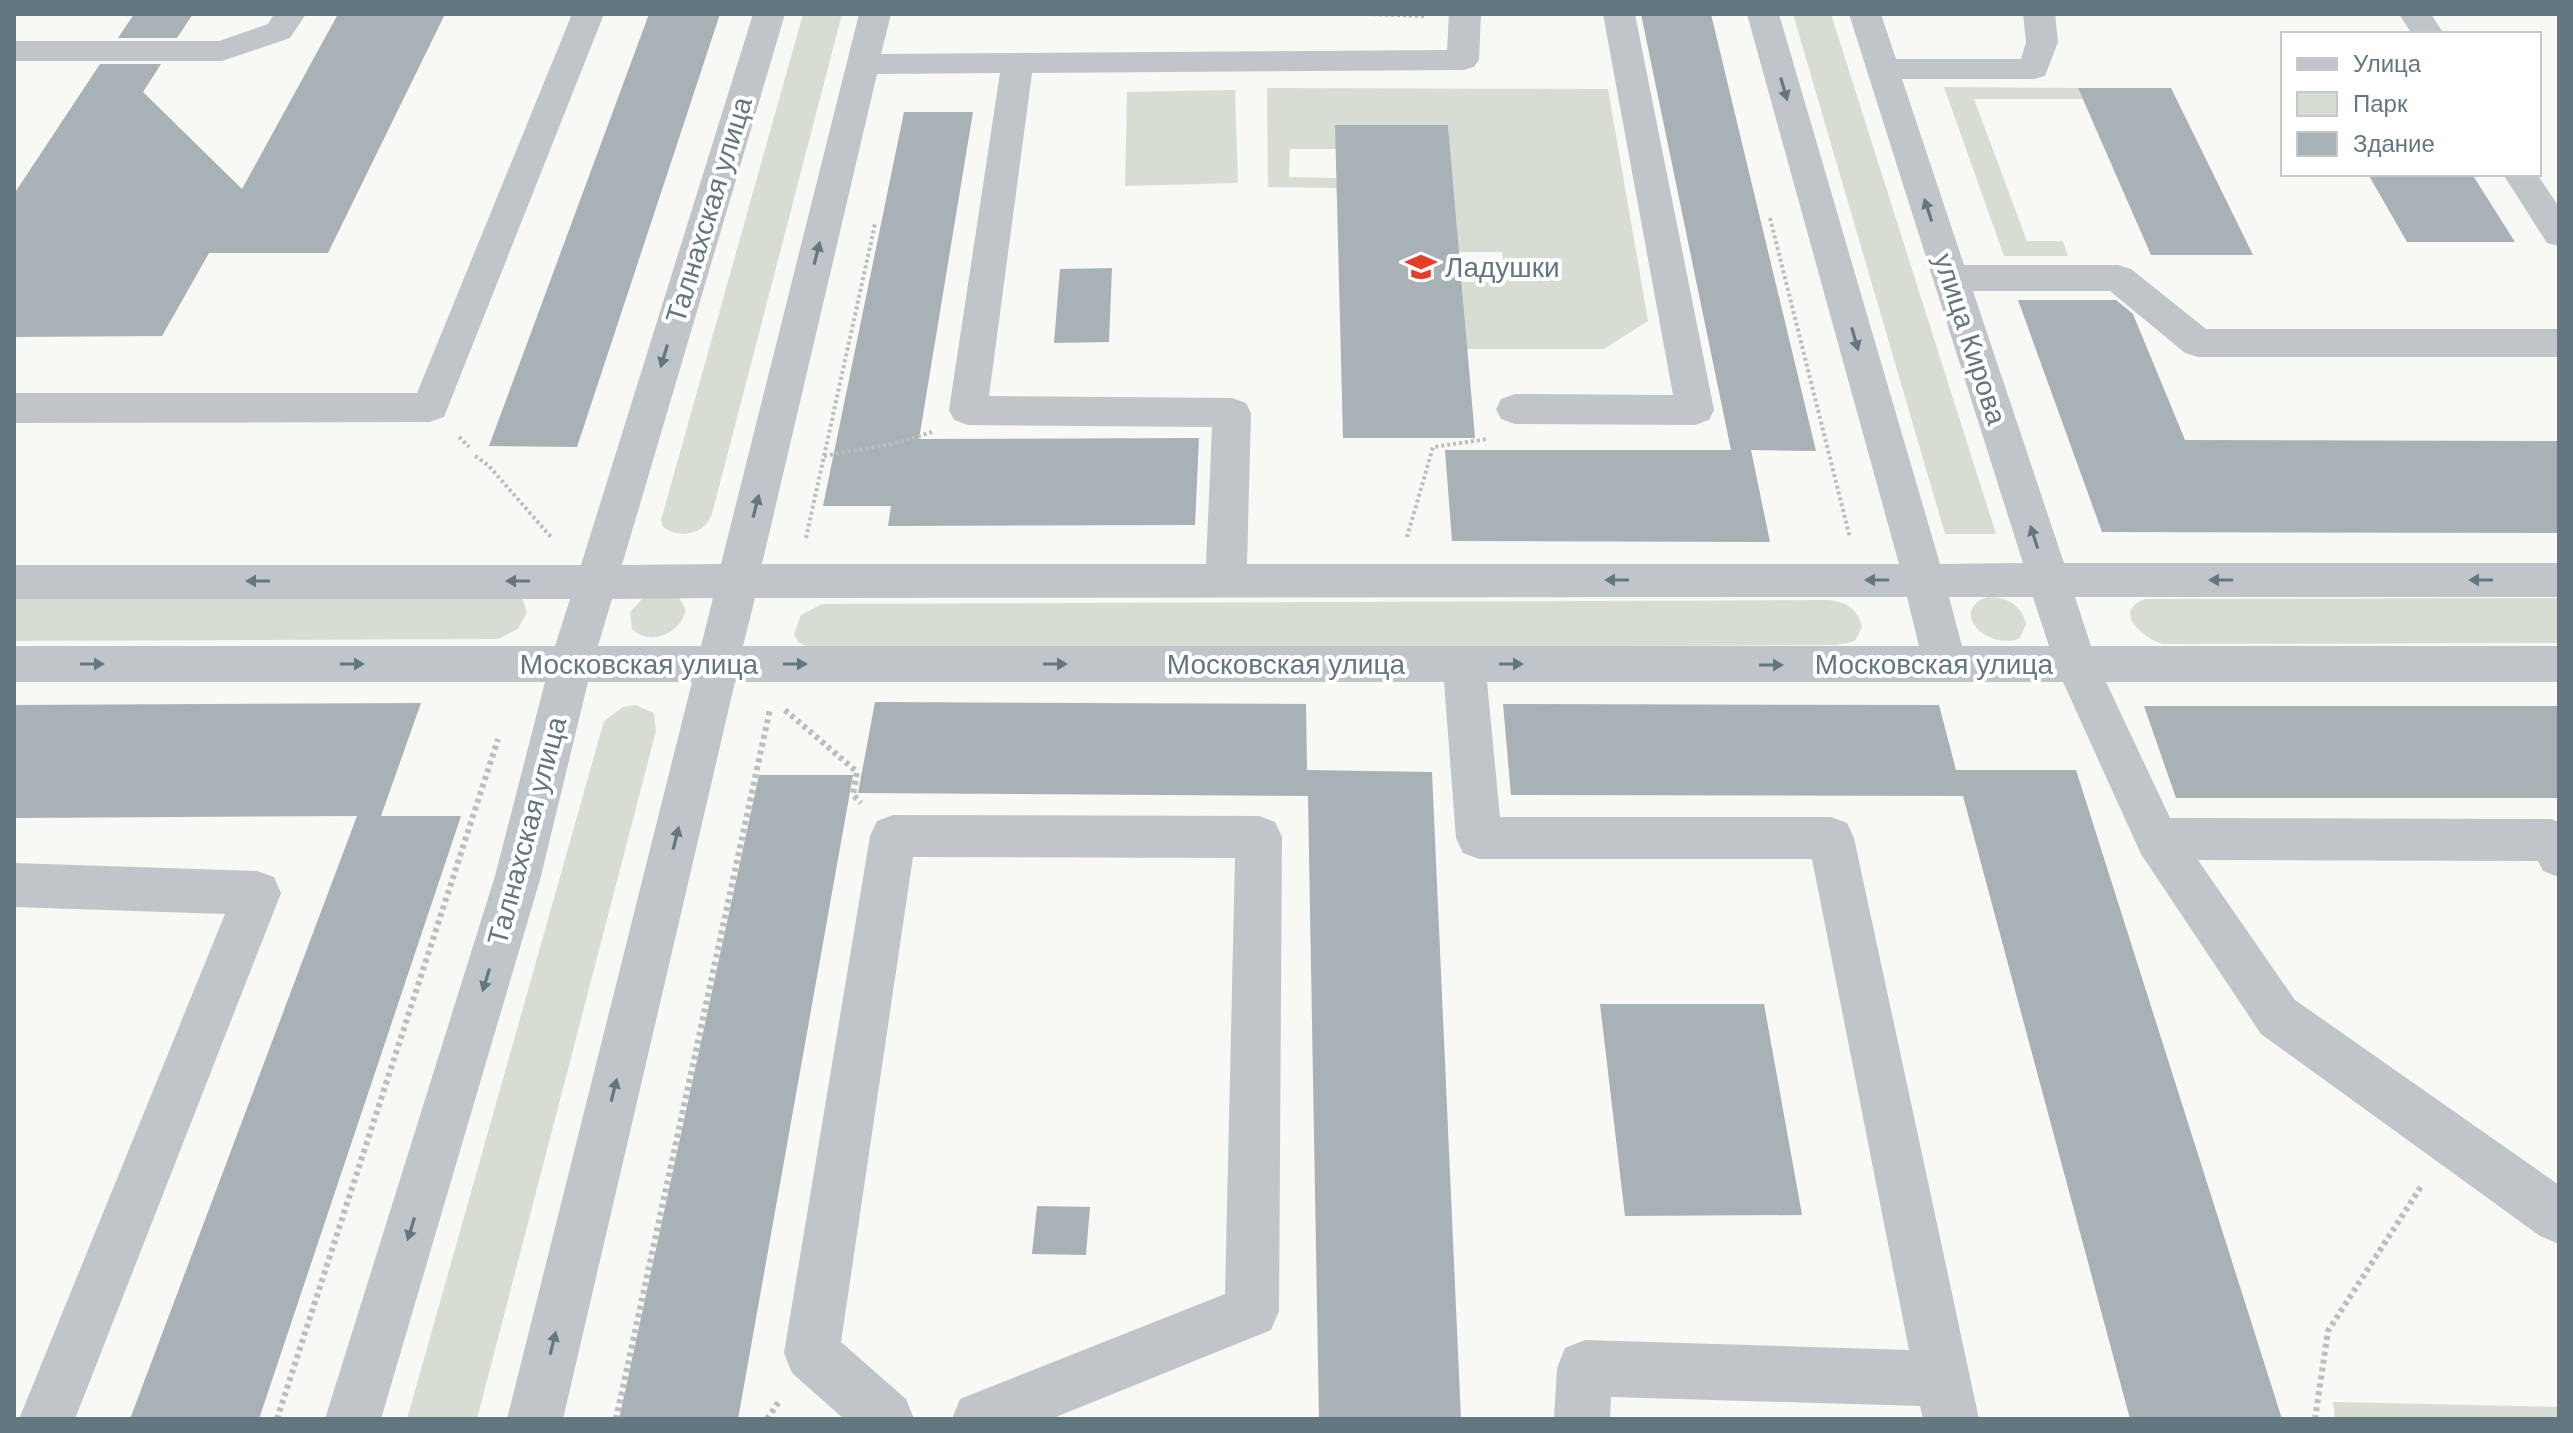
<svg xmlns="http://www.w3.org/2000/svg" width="2573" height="1433" viewBox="0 0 2573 1433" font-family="Arial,sans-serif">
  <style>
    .green { fill: #d8ddd4 }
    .building { fill: #a8b2b6 }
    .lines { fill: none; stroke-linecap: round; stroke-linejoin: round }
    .path-far1 { stroke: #b9bec0; stroke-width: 4; stroke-dasharray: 3 3; stroke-linecap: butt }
    .path { stroke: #b9bec0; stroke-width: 6; stroke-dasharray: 4 4; stroke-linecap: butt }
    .minor { fill: #bfc5c8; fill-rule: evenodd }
    .oneway { fill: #637780 }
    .labels { text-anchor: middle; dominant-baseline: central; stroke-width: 8; stroke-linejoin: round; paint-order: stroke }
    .street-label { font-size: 28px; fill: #637780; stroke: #fff }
    .poi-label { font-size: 28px; fill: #637780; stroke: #fff; text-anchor: start }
  </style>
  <rect width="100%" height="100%" fill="#f8f8f5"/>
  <g class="green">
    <path d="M803,14H842L712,514C705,534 680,540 663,527L661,520Z"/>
    <path d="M1793,14H1831L1996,534H1945Z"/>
    <path d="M1944,87L2078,88L2083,99H1974L2027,241H2063L2068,256H2004Z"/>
    <path d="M1267,88L1608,89L1648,321L1604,349H1467L1462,282H1506L1502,252H1458L1448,125H1336V149H1290L1289,177L1336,178L1337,188L1268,187Z"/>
    <path d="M1235,90L1238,183L1125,186L1127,92Z"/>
    <path d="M677,594L686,610C680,633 651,647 632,629L630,612L644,597Z"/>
    <path d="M14,596L522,598L527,612L518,629L498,639L14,641Z"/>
    <path d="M1987,597C2006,597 2021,604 2026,624L2020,638C1988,652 1948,611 1987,597Z"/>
    <path d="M2559,598V643L2163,644C2142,638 2112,611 2145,599Z"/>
    <path d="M1825,600C1843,600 1858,608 1862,627L1855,641L1837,645L814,650L798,642L794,634L801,615L822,604Z"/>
    <path d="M635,705L654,713L656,731L477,1419H407L604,721L623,707Z"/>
    <path d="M2333,1402L2559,1407V1419H2335Z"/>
  </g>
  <g class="building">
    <path d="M134,14H193L177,38H118Z"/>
    <path d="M338,14H445L328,253H209L162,336L14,337V194L100,64H161L143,92L242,189Z"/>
    <path d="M649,14H720L577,447L489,446Z"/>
    <path d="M1641,14H1711L1816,451L1751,450L1770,542L1452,541L1445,450H1731Z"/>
    <path d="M2078,88H2171L2253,255H2151Z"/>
    <path d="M904,112H973L919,439L1199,438L1195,525L888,526L891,506H823Z"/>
    <path d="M1335,125H1448L1475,438H1343Z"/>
    <path d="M2368,174H2472L2515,242H2407Z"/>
    <path d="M1112,268L1109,342L1054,343L1060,269Z"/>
    <path d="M2018,300H2116L2133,314L2185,440L2559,441V533L2102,532Z"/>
    <path d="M875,702L1306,704L1307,770L1432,772L1461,1419H1319L1308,796L858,793Z"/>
    <path d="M421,703L381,816H359H461L259,1419H130L357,816L14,818V705Z"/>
    <path d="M1503,704L1939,705L1956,770H2076L2282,1419H2130L1963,796L1511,795Z"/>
    <path d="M2144,706H2559V798H2176Z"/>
    <path d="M759,775H853L738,1419H619Z"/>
    <path d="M1600,1004H1764L1802,1215L1625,1216Z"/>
    <path d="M1037,1206L1090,1207L1086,1255L1032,1254Z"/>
  </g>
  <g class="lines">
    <g class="path-far1">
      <path d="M1367,14L1424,16"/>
      <path d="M1770,218L1850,538"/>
      <path d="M459,437L469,447"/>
      <path d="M475,456L488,465L551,537"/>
      <path d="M824,456L896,443L932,432"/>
      <path d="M1407,537L1433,447L1488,439"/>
      <path d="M806,538L875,224"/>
    </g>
    <g class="path">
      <path d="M785,710L857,772L853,795L861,803"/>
      <path d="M277,1419L498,739"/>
      <path d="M616,1419L770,709"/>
      <path d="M767,1419L780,1400"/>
      <path d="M2315,1419L2328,1331L2422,1185"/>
    </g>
    <g class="minor">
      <path d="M274,14H306L290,38L222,61H14V41H219L268,24Z"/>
      <path d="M572,14H604L444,417L430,422L14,423V393H417Z"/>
      <path d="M753,14H785L622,565L721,564L859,14H891L881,54L1447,50L1449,14H1481L1479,60L1474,67L1463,70L1032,73L989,396L1232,398L1246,403L1251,413L1247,564H1899L1747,14H1779L1940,564L2023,563L1849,14H1881L1896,59H2021L2026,42L2023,14H2055L2058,42L2045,76L2034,79H1902L1964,265H2118L2131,269L2206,329H2559V357H2198L2185,353L2110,291H1973L2064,563H2559V597H2075L2091,646H2559V682H2106L2170,818L2551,819L2559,822V877L2543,871L2538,861L2198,860L2295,1000L2559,1185V1244L2540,1236L2261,1034L2141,854L2063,682H1487L1500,817H1831L1847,823L1854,838L1979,1419H1923L1920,1406L1611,1397L1610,1419H1554L1557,1368L1565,1348L1585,1340L1909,1350L1812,859H1479L1463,853L1456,838L1444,682H735L563,1419H507L692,682H588L541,876L381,1419H325L495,876L545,682H14V646H555L570,599H14V565H581ZM1000,73L949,410L954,420L968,425L1212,427L1206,564H762L877,74ZM1907,597L1919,646H743L755,598ZM1949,597H2033L2049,646H1962ZM713,598L701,646H598L612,599Z"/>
      <path d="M1603,14H1635L1714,410L1709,420L1695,425L1515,424L1501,419L1496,409L1501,399L1515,394L1673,395Z"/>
      <path d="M2399,14H2431L2444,34H2412Z"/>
      <path d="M2503,174H2537L2559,207V246L2547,243Z"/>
      <path d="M893,815L1259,816L1275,822L1282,837L1279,1311L1271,1330L1051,1419H952L960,1399L1225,1294L1235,858L913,857L841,1342L906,1399L914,1419H844L792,1373L784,1353L870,836L877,821Z"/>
      <path d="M14,863L257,871L274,877L281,893L75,1419H19L225,914L14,907Z"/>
    </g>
  </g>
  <defs><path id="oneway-solid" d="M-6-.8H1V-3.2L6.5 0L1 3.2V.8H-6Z" transform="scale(2)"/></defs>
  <g class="oneway">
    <use href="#oneway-solid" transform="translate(1784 89) rotate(74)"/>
    <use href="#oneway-solid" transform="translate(1928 210) rotate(-108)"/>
    <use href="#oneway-solid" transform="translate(817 253) rotate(-76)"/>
    <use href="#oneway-solid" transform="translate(1855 339) rotate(74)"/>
    <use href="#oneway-solid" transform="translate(664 356) rotate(107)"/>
    <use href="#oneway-solid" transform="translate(756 506) rotate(-76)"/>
    <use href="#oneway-solid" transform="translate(2034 537) rotate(-108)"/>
    <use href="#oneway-solid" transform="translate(1617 580) rotate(180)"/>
    <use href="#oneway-solid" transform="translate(1877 580) rotate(180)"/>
    <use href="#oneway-solid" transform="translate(2221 580) rotate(180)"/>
    <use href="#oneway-solid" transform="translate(2481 580) rotate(180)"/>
    <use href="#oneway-solid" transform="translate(258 581) rotate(180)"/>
    <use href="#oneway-solid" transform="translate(518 581) rotate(180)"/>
    <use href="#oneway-solid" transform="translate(92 664)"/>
    <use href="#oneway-solid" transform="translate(352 664)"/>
    <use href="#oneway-solid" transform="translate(795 664)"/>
    <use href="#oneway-solid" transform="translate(1055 664)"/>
    <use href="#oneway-solid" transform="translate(1511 664)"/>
    <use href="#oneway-solid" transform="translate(1771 665)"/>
    <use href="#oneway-solid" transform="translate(676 838) rotate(-76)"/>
    <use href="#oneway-solid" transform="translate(486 980) rotate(107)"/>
    <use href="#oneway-solid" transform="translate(614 1090) rotate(-76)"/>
    <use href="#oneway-solid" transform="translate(411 1229) rotate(107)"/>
    <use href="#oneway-solid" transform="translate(553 1343) rotate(-76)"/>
  </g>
  <defs>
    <symbol id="school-bare" viewBox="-9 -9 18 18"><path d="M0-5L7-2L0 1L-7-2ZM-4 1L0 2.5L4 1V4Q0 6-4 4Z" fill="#e43e29" stroke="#fff" stroke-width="2.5" paint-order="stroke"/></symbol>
  </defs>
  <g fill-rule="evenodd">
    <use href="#school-bare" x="1399" y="245" width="44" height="44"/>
  </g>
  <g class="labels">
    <g class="street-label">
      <text transform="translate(709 210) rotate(-73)">Талнахская улица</text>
      <text transform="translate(1970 339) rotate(72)">улица Кирова</text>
      <text x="639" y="664">Московская улица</text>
      <text x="1286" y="664">Московская улица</text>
      <text x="1934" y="664">Московская улица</text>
      <text transform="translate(527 831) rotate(-75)">Талнахская улица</text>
    </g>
    <g class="poi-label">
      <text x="1445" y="267">Ладушки</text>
    </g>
  </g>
  <rect width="2573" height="1433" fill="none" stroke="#637780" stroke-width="32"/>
  <rect x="2281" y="32" width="260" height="144" fill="#ffffff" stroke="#c1c9cc" stroke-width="2"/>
  <rect x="2297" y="58" width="40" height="12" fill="#bfc5c8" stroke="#c1c9cc" stroke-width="2"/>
  <text x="2353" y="72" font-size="24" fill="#637780">Улица</text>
  <rect x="2297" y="92" width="40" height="24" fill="#d8ddd4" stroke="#c1c9cc" stroke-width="2"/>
  <text x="2353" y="112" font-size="24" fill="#637780">Парк</text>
  <rect x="2297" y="132" width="40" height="24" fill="#a8b2b6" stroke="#c1c9cc" stroke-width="2"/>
  <text x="2353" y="152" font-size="24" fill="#637780">Здание</text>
</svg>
